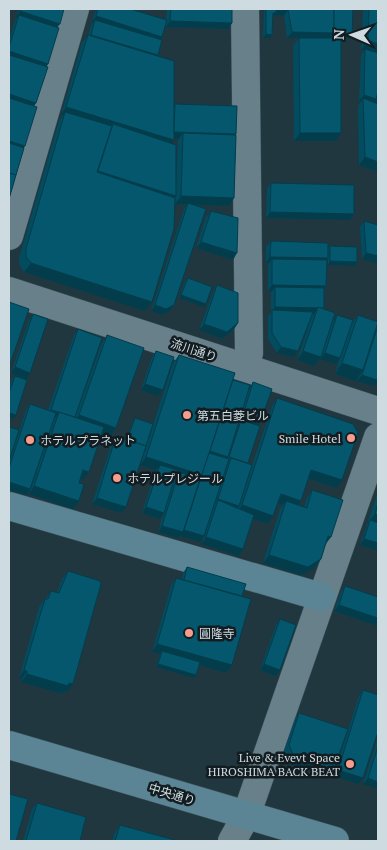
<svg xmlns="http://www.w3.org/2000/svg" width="387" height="850" viewBox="0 0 387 850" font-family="'PT Serif','Noto Sans JP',serif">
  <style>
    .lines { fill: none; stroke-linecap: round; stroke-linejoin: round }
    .street-casing { stroke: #3f535a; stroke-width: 29 }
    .secondary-casing { stroke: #3f535a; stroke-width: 29 }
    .street { stroke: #67808a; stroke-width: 28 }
    .secondary { stroke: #5b8594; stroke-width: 28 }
    .wall { fill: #034b5e; fill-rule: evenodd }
    .shaded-wall { fill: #033d4c }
    .building { fill: #04576d; stroke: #033d4c }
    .poi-dot { fill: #f59d8f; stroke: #131d21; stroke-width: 2 }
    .labels { text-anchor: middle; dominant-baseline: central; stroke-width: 5; stroke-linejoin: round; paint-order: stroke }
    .street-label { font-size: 12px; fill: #cedce1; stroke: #131d21 }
    .poi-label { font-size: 12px; fill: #cedce1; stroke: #131d21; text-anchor: start }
  </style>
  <rect width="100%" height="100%" fill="#203740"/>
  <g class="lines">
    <defs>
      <g id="street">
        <path d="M9,236L75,9"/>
        <path d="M9,291L378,411"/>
        <path d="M245,367L249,353L245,9"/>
        <path d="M232,841L246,816L378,437"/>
      </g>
      <g id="secondary">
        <path d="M9,506L321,597"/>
        <path d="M9,745L335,841"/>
      </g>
    </defs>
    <use href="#street" class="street-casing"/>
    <use href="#secondary" class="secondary-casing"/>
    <use href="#street" class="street"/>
    <use href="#secondary" class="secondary"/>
  </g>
  <g class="wall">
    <path d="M19,9H64L57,27L48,64L46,67L36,103L34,106L24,148L9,199V40L15,21L17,18L16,17Z"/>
    <path d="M96,9H130L166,20L167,9H232V23L228,29L166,27V21L162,37L160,39L157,56L174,105L175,104L236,134L234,198L229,206L194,205L174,305L170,311L162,315L151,311L184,209L187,205L175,204L178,141L179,139L174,138L171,143L175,198L145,311L24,272L20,266L19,258L59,121L63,116L61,115L82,43L88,35L91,26L93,23L92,22Z"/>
    <path d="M264,9H353L352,36L350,39H341L336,141H294L293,46L299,38H287L284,16L275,15L274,16H273L270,38H263Z"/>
    <path d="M363,9H378V172L359,165L358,106L361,102L359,101L361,55L364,51L361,50Z"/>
    <path d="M271,183L350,220L266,218L267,189Z"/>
    <path d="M211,211L233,260L196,248L206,217Z"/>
    <path d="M364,221L378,264L362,259L360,227Z"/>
    <path d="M271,241L328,248L330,246L357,262L355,266L328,265V259L327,260L326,286L324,290V308L321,357L314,366L297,360L312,316L314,314H313L298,351L294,357L277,353L268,339V316L271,313V293L272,291H268V265L269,263H266V247Z"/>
    <path d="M188,278L204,307L179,298L185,281Z"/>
    <path d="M217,285L238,323L234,329L223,339L199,330L213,292Z"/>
    <path d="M33,314L30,373L26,379L11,373L29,320Z"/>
    <path d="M337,315L351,324L358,315L377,327L373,386L357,381L359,376L356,381L335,374L340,358L336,364L320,359L333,321Z"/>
    <path d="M78,329L75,417L101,345L107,335L116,428L110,437L101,434L83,480L80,479L79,483V501L73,509L29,494L46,442L30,489L26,495L9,490V462L26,410L30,404L48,410L74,335Z"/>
    <path d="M156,351L163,390L158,396L141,390L152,357Z"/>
    <path d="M179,355L233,380L249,389L253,382L258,426L248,463L240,501L272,406L277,398L337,488L308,479L298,505L304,507L307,498L312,490L325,545L321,559L315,567L302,575L263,563L280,509L283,505L278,503L268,524L253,519L239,556L202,544L207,529L204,536L200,542L180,536L178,538L158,532L174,478L176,477L175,476L159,519L142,513L156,470L140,465L173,363ZM240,418L252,422V424L241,420L239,424L228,459Z"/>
    <path d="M15,376L16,415L13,419L9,417V389L12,379Z"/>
    <path d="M135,418L122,513L92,504L112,442L116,436L126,439L133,421Z"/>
    <path d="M378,492V551L360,545Z"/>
    <path d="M187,567L242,596L232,665L226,673L199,665L196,675L194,678L156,667L160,654L152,652L171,586L176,578L182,579L183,573Z"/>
    <path d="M68,571L73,684L67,692L64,691L63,694L21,682L22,679L19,678L39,607L51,591L57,593L62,579Z"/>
    <path d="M345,586L378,597V626L334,611L341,592Z"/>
    <path d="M280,619V670L275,676L260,670L276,625Z"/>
    <path d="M363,690V778L359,784L333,776L359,696Z"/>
    <path d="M299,713L330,775L291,765L284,751L295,719Z"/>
    <path d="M378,738V789L363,784Z"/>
    <path d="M37,803L80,841H23L32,809Z"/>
    <path d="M120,825L178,841H112L114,834Z"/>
  </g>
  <g class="shaded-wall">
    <path d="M278,9L288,10L284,16L275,15L274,16H270L273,13H275Z"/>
    <path d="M20,11L60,24L55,30L19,15L17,18L16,17Z"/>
    <path d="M96,16L162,37L158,43L95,20L93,23L92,22Z"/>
    <path d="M170,21L232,23L228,29L166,27Z"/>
    <path d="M292,32L334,33L352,36L350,39L287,38Z"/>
    <path d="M266,34L272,35L270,38H263Z"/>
    <path d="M91,35L158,55L153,61L87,41Z"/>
    <path d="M368,40L378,44V55L365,49L364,51L361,50Z"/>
    <path d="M9,51L48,64L44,70L9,59Z"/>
    <path d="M9,94L36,103L32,109L9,102Z"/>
    <path d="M364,95L376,99L377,97L378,98V107L363,98L361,102L359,101Z"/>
    <path d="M66,107L174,140L168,148L65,112L63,116L61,115Z"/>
    <path d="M174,132L236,134L231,140L183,133L179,139L170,138Z"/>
    <path d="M300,133H341L336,141H294Z"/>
    <path d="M9,141L25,146L21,152L9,149Z"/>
    <path d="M365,157L378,162V172L359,165Z"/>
    <path d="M98,171L176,196L169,207L91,181Z"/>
    <path d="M181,196L234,198L229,206L175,204Z"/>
    <path d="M270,212L354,214L350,220L266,218Z"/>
    <path d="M201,242L237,253L233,260L196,248Z"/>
    <path d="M366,253L378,256V264L362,259Z"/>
    <path d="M270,257L328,258L324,264L272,259L269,263H266Z"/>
    <path d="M330,261L357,262L355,266L328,265Z"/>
    <path d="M31,263L152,302L145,311L24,272Z"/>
    <path d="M272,285L326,286L322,292L275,287L272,291H268Z"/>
    <path d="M181,295L206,304L204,307L179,298Z"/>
    <path d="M155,305H174L170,311L162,315L151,311Z"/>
    <path d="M275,307L318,308L314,314L272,313V310L270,313Z"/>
    <path d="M238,323L234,329L223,339L199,330L204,324Z"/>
    <path d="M281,347L298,351L294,357L277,353Z"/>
    <path d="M303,351L321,357L314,366L297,360Z"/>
    <path d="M325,353L340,358L336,364L320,359Z"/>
    <path d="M342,363L363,370L356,381L335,374Z"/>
    <path d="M15,367L30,373L26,379L11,373Z"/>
    <path d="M362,375L378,379V383L373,386L357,381Z"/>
    <path d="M145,384L163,390L158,396L141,390Z"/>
    <path d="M51,410L59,412L55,418L47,416Z"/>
    <path d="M244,412L256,416L252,422L239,418Z"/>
    <path d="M9,413L16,415L13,419L9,417Z"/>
    <path d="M79,415L116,428L110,437L73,424Z"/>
    <path d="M255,419L261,421L257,427L251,425Z"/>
    <path d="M209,451L228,457L226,460L208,455Z"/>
    <path d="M146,457L202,475L196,483L179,472L176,477L158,471L160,465L156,470L140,465Z"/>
    <path d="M83,470L89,472L83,480L78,478Z"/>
    <path d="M311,470L342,480L337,488L306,478Z"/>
    <path d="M9,482L30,489L26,495L9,490Z"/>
    <path d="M34,486L79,501L73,509L29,494Z"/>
    <path d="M281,494L301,501L295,509L286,501L283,505L275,502Z"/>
    <path d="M97,498L126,507L122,513L92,504Z"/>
    <path d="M218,499L239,506L235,512L218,500L214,505Z"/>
    <path d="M242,505L273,516L268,524L236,513Z"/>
    <path d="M146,507L164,513L159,519L142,513Z"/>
    <path d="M375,514L378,515V528L370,520L367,524Z"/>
    <path d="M162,526L183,532L178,538L158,532Z"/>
    <path d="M184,530L204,536L200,542L180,536Z"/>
    <path d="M328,536L331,537L325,545Z"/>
    <path d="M206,537L243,549L239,556L202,544Z"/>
    <path d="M364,539L378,543V551L360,545Z"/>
    <path d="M269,555L321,559L315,567L302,575L263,563Z"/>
    <path d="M339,605L378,618V626L334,611Z"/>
    <path d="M157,644L232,665L226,673L161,654L162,651L160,654L152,652Z"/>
    <path d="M158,664L196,675L194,678L156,667Z"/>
    <path d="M264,664L280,670L275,676L260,670Z"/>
    <path d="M24,670L27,671L22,679L19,678Z"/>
    <path d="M27,674L73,684L67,692L64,691L63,694L21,682Z"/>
    <path d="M295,759L334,769L330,775L291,765Z"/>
    <path d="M338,770L363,778L359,784L333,776Z"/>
    <path d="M368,778L378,782V789L363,784Z"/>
  </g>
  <g class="building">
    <path d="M21,9H64L60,24L20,11Z"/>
    <path d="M98,9H130L167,20L162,37L96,16Z"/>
    <path d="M171,9H232V23L170,21Z"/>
    <path d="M266,9H276V13H273L272,35L266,34Z"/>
    <path d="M279,9H334V33L292,32L288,10Z"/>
    <path d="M334,9H353L352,36H332L334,33Z"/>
    <path d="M369,9H378V44L368,40Z"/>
    <path d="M19,15L59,28L48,64L9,51V47Z"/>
    <path d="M95,20L162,40L158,55L91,35Z"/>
    <path d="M88,35L174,61V140L66,107Z"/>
    <path d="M299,38H341V133H300Z"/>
    <path d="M365,49L378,53V92L376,99L364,95Z"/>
    <path d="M9,55L48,67L36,103L9,94Z"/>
    <path d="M9,98L37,107L25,146L9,141Z"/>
    <path d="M363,98L378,104V162L365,157Z"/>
    <path d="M175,104L237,106L236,134L174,132Z"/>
    <path d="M65,112L112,126L97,172L175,198L174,229L152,302L31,263L26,257V249Z"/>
    <path d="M113,124L176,145V196L98,171Z"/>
    <path d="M183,133L236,135L234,198L181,196Z"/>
    <path d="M9,143L24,148L16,175L9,173Z"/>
    <path d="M9,173L16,175L9,199Z"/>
    <path d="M271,183L354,185V214L270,212Z"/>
    <path d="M188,203L206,209L174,305L166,309L155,305Z"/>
    <path d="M211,211L238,218L237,253L201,242Z"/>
    <path d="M364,221L378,225V256L366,253Z"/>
    <path d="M271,241L328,243V258L270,257Z"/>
    <path d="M330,246L357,247V262L330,261Z"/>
    <path d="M272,259L327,260L326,286L272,285Z"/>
    <path d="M188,278L212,287L206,304L181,295Z"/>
    <path d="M217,285L238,293V323L227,332L204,324Z"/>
    <path d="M275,287L324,288V308L275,307Z"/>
    <path d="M9,302L29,309L9,367Z"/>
    <path d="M318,307L335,313L321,357L303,351Z"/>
    <path d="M272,310L313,312L298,351L281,347L272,333Z"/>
    <path d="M33,314L48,319L30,373L15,367Z"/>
    <path d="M337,315L353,320L340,358L325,353Z"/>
    <path d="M358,315L378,322L363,370L342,363Z"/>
    <path d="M378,326V379L377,380L362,375Z"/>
    <path d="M78,329L102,338L75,417L51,410Z"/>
    <path d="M107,335L144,348L116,428L79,415Z"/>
    <path d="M156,351L174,357L163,390L145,384Z"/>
    <path d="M179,355L235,373L202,475L146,457Z"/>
    <path d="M15,376L27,380L16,415L9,413V393Z"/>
    <path d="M233,380L250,385L228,457L210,451Z"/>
    <path d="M253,382L272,389L261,421L255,419L256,416L244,412Z"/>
    <path d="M277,398L353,424L358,433L342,480L311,470L301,501L281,494L273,516L242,505Z"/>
    <path d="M30,404L56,413L30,489L9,482V468Z"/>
    <path d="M59,412L104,427L89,472L83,470L79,483L84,484L79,501L34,486Z"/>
    <path d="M135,418L153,424L146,446L127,440Z"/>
    <path d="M241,420L260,426L248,463L229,457Z"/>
    <path d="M9,427L19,430L9,461Z"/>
    <path d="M116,436L146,446L126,507L97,498Z"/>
    <path d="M209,453L229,459L204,536L184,530Z"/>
    <path d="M231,458L252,465L239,506L218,499Z"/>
    <path d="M160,465L177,470L164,513L146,507Z"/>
    <path d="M179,472L200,479L183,532L162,526Z"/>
    <path d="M312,490L343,500L331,537L328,536L321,559L308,567L269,555L286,501L307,508Z"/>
    <path d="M218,500L254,515L243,549L206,537Z"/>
    <path d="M378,503V515L375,514Z"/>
    <path d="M370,520L378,523V543L364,539Z"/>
    <path d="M187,567L246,584L242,596L184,580Z"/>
    <path d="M68,571L100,581L101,584L73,684L69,683L68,686L27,674V671L24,670L45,599H48L51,591L59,593Z"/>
    <path d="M176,578L251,599L232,665L157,644Z"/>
    <path d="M345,586L378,597V618L339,605Z"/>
    <path d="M280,619L296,625L280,670L264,664Z"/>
    <path d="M162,651L200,662L196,675L158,664Z"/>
    <path d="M363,690L378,695V732L363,778L338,770Z"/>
    <path d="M299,713L348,729L334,769L295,759L289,745Z"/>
    <path d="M378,746V782L368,778Z"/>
    <path d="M9,794L28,799L16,841H9Z"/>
    <path d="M37,803L86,817L80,841H26Z"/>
    <path d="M120,825L178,841H115Z"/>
  </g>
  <g class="poi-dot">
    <circle cx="187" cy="415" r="5"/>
    <circle cx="351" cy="438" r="5"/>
    <circle cx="30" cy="440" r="5"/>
    <circle cx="117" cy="478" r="5"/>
    <circle cx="189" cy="633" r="5"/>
    <circle cx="350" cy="764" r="5"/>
  </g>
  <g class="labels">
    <g class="street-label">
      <text transform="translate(194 350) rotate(18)">流川通り</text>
      <text transform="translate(172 794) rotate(17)">中央通り</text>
    </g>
    <g class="poi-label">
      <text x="197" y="415">第五白菱ビル</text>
      <text x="341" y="438" text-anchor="end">Smile Hotel</text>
      <text x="40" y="440">ホテルプラネット</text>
      <text x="127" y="478">ホテルプレジール</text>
      <text x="199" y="633">圓隆寺</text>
      <text x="340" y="757" text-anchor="end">Live &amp; Evevt Space<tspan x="340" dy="14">HIROSHIMA BACK BEAT</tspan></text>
    </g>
  </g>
  <rect width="387" height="850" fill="none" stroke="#cedce1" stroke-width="20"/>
  <g transform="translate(352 35) rotate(272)" stroke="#131d21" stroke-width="4" paint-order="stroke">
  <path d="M0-4L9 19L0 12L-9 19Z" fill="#cedce1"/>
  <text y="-8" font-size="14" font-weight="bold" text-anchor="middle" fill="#cedce1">N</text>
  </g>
</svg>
